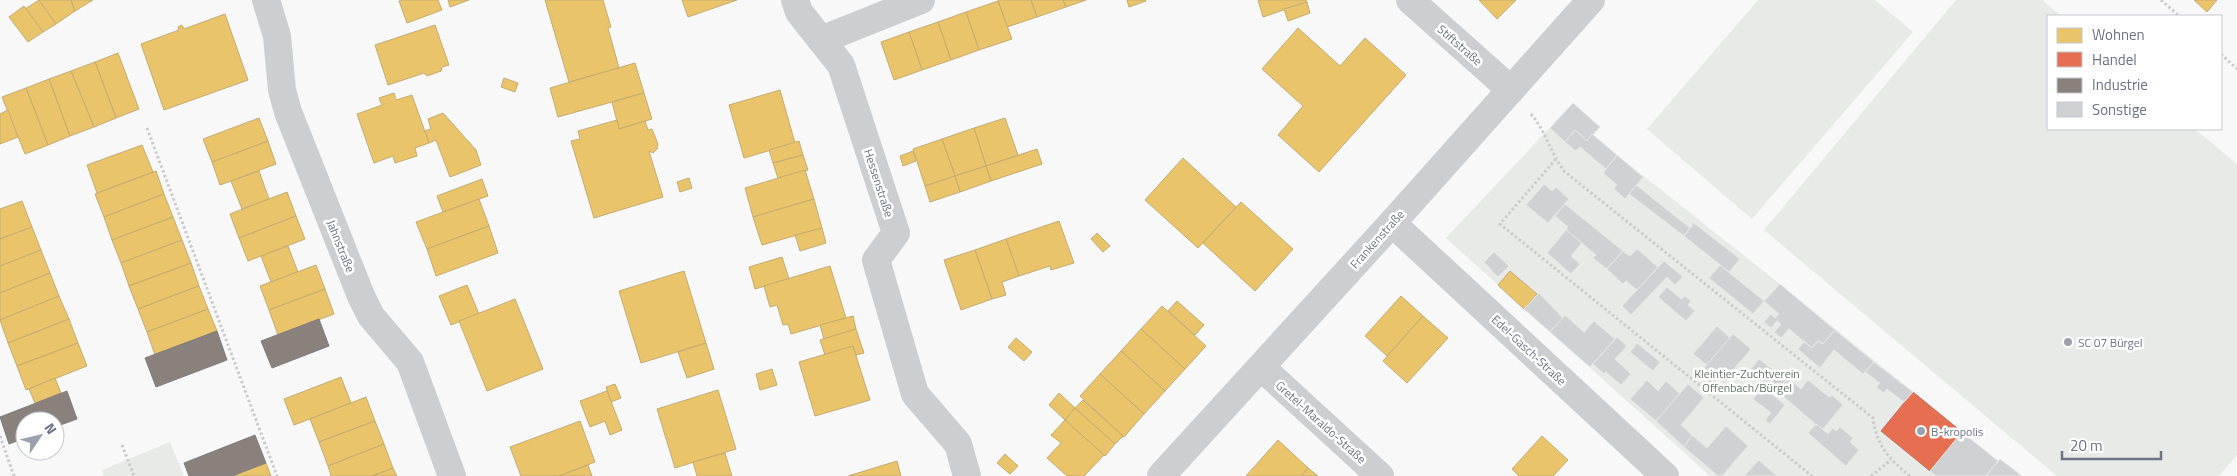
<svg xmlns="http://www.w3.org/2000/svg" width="2237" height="476" viewBox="0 0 2237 476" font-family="'Titillium Web',sans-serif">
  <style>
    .green { fill: #e7eae6 }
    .homes { fill: #e9c46a; stroke: #c3ac72 }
    .shops { fill: #e76f51; stroke: #c27060 }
    .industry { fill: #8a817c; stroke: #817d7e }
    .building { fill: #d0d1d3; stroke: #e8e8e7 }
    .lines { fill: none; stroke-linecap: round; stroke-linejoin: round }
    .path { stroke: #cbcbcd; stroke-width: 3; stroke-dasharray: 2.5 2.5; stroke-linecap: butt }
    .minor { stroke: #cdcecf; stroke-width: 28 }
    .poi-dot { fill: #9ca2ad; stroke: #fff; stroke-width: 2 }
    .labels { text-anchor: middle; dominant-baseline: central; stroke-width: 5; stroke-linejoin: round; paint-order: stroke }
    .street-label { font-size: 12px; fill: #6b7384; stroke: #fff }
    .poi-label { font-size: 12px; fill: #6b7384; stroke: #fff; text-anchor: start }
    .park-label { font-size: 12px; fill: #657766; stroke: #fff }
  </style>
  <rect width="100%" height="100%" fill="#f8f8f8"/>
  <g class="green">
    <path d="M1758,0H1875L1913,32L1752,219L1647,129Z"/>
    <path d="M1956,0H2042L2061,16H2048V129H2195L2237,164V455L2219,476H2057L1764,230Z"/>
    <path d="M1573,103L1600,127L1593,135L1617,155L1780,284L2017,476H1710L1446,238Z"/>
    <path d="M170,442L184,476H104L102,470Z"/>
  </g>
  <g class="homes">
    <path d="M39,0L56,24L43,32L25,9Z"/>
    <path d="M39,0H71L75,11L56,24Z"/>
    <path d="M71,0H93L75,11Z"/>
    <path d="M403,0H438L442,10L407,23L399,1Z"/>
    <path d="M448,0H469L450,7Z"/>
    <path d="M545,0H603L611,27L608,28L619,68L569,82Z"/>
    <path d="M682,0H737L688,17Z"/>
    <path d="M998,0H1031L1037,17L1007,27Z"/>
    <path d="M1031,0H1063L1066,7L1037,17Z"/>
    <path d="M1063,0H1086L1066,7Z"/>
    <path d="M1127,0H1145L1146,1L1129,7Z"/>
    <path d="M1258,0H1306L1307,2L1263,17Z"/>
    <path d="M1479,0H1516L1497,19Z"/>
    <path d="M2194,0H2217L2207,12Z"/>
    <path d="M998,1L1012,39L979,50L966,12Z"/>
    <path d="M1307,2L1310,13L1288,21L1284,9Z"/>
    <path d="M24,6L43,32L28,42L9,17Z"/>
    <path d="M966,12L979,50L951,60L938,22Z"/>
    <path d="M225,14L248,80L164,110L141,44L179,30L178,27L182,25L184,29Z"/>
    <path d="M938,22L951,60L922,70L909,32Z"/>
    <path d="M435,25L449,65L442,67L441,71L427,76L424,73L388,85L375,45Z"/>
    <path d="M1298,28L1340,66L1365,38L1406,75L1319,172L1278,135L1303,106L1262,69Z"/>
    <path d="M909,32L922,70L894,80L881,42Z"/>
    <path d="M118,53L139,109L116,118L95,62Z"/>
    <path d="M95,62L116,118L94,127L71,71Z"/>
    <path d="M635,63L644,93L558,117L550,88Z"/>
    <path d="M71,71L94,127L70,136L49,79Z"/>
    <path d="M504,78L518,83L515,92L501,87Z"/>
    <path d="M49,79L70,136L48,145L26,88Z"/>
    <path d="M26,88L48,145L25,154L2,97Z"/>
    <path d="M780,90L795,143L744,158L729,105Z"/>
    <path d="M394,93L396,100L412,95L429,143L415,148L417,156L395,163L393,156L374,163L357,114L382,105L379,98Z"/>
    <path d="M644,93L652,119L619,129L612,102Z"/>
    <path d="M8,110L18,137L0,144V114Z"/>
    <path d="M443,113L476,150L481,165L450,177L436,140L429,143L425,131L431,129L428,119Z"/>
    <path d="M259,118L268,141L212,162L203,139Z"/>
    <path d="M1005,118L1018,155L986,166L974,128Z"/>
    <path d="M617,120L619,129L645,121L648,130L652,129L658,144L657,149L653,153L649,151L663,197L594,218L571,141L580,139L578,131Z"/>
    <path d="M974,128L986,166L955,176L942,139Z"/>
    <path d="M942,139L955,176L925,186L913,149Z"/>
    <path d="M268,141L276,164L220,185L212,162Z"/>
    <path d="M799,141L803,155L773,163L769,150Z"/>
    <path d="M142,145L153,172L97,193L87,165Z"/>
    <path d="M1037,149L1042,164L991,181L986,166Z"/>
    <path d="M913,151L916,161L903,166L900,156Z"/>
    <path d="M803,155L808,170L778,178L773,163Z"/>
    <path d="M1183,158L1236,207L1198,248L1145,200Z"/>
    <path d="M986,166L991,181L960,192L955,176Z"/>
    <path d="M805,170L814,199L753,217L745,188Z"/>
    <path d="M156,171L164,194L104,217L95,194Z"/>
    <path d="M259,171L269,199L242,209L231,181Z"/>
    <path d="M955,176L960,192L930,202L925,186Z"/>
    <path d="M689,178L692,188L680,192L677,182Z"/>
    <path d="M482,179L488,196L443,212L437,196Z"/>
    <path d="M287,192L296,216L239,238L230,214Z"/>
    <path d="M164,194L173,217L112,240L104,217Z"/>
    <path d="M479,199L489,226L427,249L416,222Z"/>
    <path d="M814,199L822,228L762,245L753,217Z"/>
    <path d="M22,201L32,227L0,239V209Z"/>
    <path d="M1241,202L1293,249L1255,291L1203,243Z"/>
    <path d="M296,216L305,239L248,261L239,238Z"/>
    <path d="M173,217L182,240L121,263L112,240Z"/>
    <path d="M1059,221L1074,263L1051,270L1050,266L1019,276L1006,239Z"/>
    <path d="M489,226L498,253L436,276L427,249Z"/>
    <path d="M32,227L41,250L0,266V239Z"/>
    <path d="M822,228L826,243L800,251L795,235Z"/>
    <path d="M1097,233L1110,246L1103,252L1091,239Z"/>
    <path d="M1006,239L1019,276L1002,282L1006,295L992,299L975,250Z"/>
    <path d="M182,240L191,263L129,286L121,263Z"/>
    <path d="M288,246L298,272L271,282L261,256Z"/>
    <path d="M41,250L50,273L0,293V266Z"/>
    <path d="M975,250L992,299L961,310L944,260Z"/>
    <path d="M782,257L789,279L755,289L749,267Z"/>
    <path d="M191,263L199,286L138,309L129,286Z"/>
    <path d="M316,265L325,289L269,310L260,286Z"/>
    <path d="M830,266L846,318L791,334L788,324L783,325L777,305L770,307L764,286Z"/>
    <path d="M684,271L706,343L641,363L619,291Z"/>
    <path d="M1510,271L1537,294L1524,309L1498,285Z"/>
    <path d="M50,273L59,296L0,320V293Z"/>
    <path d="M467,285L479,314L451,325L439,296Z"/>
    <path d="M199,286L208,309L147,332L138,309Z"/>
    <path d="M325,289L334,314L278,335L269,310Z"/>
    <path d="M59,296L69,319L8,343L0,320Z"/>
    <path d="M1401,296L1423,316L1387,356L1365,336Z"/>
    <path d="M515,299L543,369L487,391L459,321Z"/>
    <path d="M1177,301L1204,325L1195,335L1168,311Z"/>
    <path d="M1162,306L1206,346L1185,369L1141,329Z"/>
    <path d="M208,309L217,331L155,355L147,332Z"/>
    <path d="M853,316L856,329L824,339L820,325Z"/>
    <path d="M1423,316L1448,338L1407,383L1383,361Z"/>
    <path d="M69,319L78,343L17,366L8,343Z"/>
    <path d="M856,329L864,353L856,355L853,346L825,355L820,340Z"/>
    <path d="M1141,329L1185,369L1165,391L1121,351Z"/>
    <path d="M1016,338L1032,352L1024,361L1008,347Z"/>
    <path d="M78,343L87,366L26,390L17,366Z"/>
    <path d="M706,343L714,369L687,378L678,352Z"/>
    <path d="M853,346L870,400L815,416L799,362Z"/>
    <path d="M1121,351L1165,391L1144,414L1100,374Z"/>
    <path d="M772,369L777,385L760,390L756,374Z"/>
    <path d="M1100,374L1144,414L1124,437L1080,396Z"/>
    <path d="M341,377L351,403L294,425L284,399Z"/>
    <path d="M55,378L61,393L35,403L29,389Z"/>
    <path d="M615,384L621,398L611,402L606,387Z"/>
    <path d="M718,390L736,449L675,468L657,409Z"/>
    <path d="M607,391L622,430L610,435L605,421L590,427L580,401Z"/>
    <path d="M1059,393L1075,408L1065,420L1049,405Z"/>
    <path d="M366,397L375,421L319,442L310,419Z"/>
    <path d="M1083,400L1123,436L1115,444L1075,408Z"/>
    <path d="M1075,408L1115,444L1105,456L1065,420Z"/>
    <path d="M1065,420L1104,455L1084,476H1067L1047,458L1061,443L1051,435Z"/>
    <path d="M375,421L384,444L328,466L319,442Z"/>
    <path d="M580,421L595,462L559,476H521L510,447Z"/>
    <path d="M1542,436L1568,460L1553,476H1519L1512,469Z"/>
    <path d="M1278,440L1308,468L1301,476H1246Z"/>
    <path d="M384,444L393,468L372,476H331L328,466Z"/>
    <path d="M725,453L732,476H697L693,462Z"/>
    <path d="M1005,454L1018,466L1010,474L997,463Z"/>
    <path d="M897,461L901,476H848Z"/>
    <path d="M266,463L271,476H232Z"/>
    <path d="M588,465L592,476H559Z"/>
    <path d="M393,468L397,476H372Z"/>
    <path d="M1308,468L1318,476H1301Z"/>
  </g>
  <path class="shops" d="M1913,392L1962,432L1930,471L1881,431Z"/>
  <g class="industry">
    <path d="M319,319L329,346L272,368L261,341Z"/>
    <path d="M217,331L227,360L156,387L145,358Z"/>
    <path d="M67,391L77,419L55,427V421H25V438L9,444L0,417Z"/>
    <path d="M255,435L266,463L232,476H189L184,463Z"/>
  </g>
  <g class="building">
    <path d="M1573,103L1600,127L1587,141L1575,130L1565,142L1550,128Z"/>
    <path d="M1575,130L1587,141L1592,134L1617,155L1606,169L1580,147L1576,151L1565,142Z"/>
    <path d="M1617,155L1643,177L1625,199L1614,189L1617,185L1603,173Z"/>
    <path d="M1544,184L1552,191L1556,187L1569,199L1548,223L1526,205Z"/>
    <path d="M1636,185L1690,228L1684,236L1629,194Z"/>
    <path d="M1565,204L1623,251L1607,269L1593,258L1596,255L1566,230L1568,227L1555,216Z"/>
    <path d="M1694,223L1740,259L1729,272L1684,236Z"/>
    <path d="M1566,230L1582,243L1571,256L1580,264L1571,274L1547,253Z"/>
    <path d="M1637,249L1658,267L1637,290L1626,281L1623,284L1607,269L1623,251L1630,256Z"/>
    <path d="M1494,252L1509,266L1498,277L1484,262Z"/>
    <path d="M1664,261L1683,277L1675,285L1667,277L1631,315L1622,306Z"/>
    <path d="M1720,265L1764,301L1753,314L1709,278Z"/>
    <path d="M1780,284L1835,330L1823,344L1818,341L1812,348L1789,329L1781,338L1774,332L1781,324L1777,321L1771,328L1764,322L1771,314L1775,318L1779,314L1764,301Z"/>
    <path d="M1667,287L1681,299L1685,296L1691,301L1688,305L1695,311L1686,321L1658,297Z"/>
    <path d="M1539,293L1563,318L1550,332L1524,309Z"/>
    <path d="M1565,315L1584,332L1594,321L1615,339L1590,367L1550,332Z"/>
    <path d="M1717,326L1730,338L1707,365L1693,354Z"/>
    <path d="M1835,330L1874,362L1863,374L1834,350L1820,368L1798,349L1804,342L1812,348L1818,341L1823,344Z"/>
    <path d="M1733,334L1751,349L1727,377L1724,374L1713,386L1699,374Z"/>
    <path d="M1617,337L1627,346L1615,359L1631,374L1621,385L1606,372L1604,374L1593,364Z"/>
    <path d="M1637,343L1660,362L1653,371L1630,352Z"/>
    <path d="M1759,359L1786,380L1775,393L1749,372Z"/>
    <path d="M1874,362L1913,392L1904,402L1887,389L1884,393L1876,387L1880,383L1865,372Z"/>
    <path d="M1788,378L1801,389L1808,380L1829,397L1832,395L1843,405L1822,430L1777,391Z"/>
    <path d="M1647,380L1658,391L1666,381L1680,394L1656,421L1630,399Z"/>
    <path d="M1688,384L1704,398L1681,425L1692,435L1684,447L1656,421Z"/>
    <path d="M1765,384L1775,393L1773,395L1785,405L1770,424L1765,420L1771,413L1753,399Z"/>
    <path d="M1816,424L1828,434L1833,428L1836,431L1840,427L1853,438L1850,442L1859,450L1846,466L1808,433Z"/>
    <path d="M1726,426L1748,446L1722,476H1718L1684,447L1692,435L1707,448Z"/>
    <path d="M1962,432L1998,461L1986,476H1936L1930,471Z"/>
    <path d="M2000,459L2022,476H1986Z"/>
    <path d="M1759,460L1777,476H1744Z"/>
  </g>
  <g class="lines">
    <g class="path">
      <path d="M2161,0L2179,16"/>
      <path d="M2221,54L2237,69"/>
      <path d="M1531,114C1547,133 1550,153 1565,172L1873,418C1876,445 1889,459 1910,476"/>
      <path d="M147,128L277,476"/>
      <path d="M1556,159L1500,224L1812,476"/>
      <path d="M0,436L14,476"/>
      <path d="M122,445L134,476"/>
      <path d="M1871,476L1891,460"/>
    </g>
    <g class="minor">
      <path d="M266,0L277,36L282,90L288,112L361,296L371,316L410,362L452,476"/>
      <path d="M795,0L799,12L841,65L896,233L876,260L915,394L958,444L967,476"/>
      <path d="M1410,0L1511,90"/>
      <path d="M821,40L921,0"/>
      <path d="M1392,223L1665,476"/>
      <path d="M1261,367L1380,476"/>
      <path d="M1161,476L1392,223L1591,0"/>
    </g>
  </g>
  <g class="poi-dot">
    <circle cx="2068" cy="342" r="5"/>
    <circle cx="1921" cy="431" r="5"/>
  </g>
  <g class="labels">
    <g class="street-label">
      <text transform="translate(1460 45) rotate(41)">Stiftstraße</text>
      <text transform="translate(879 183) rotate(72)">Hessenstraße</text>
      <text transform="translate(1377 239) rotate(-48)">Frankenstraße</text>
      <text transform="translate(341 246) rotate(68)">Jahnstraße</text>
      <text transform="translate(1529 350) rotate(43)">Edel-Gasch-Straße</text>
      <text transform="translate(1321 422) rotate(42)">Gretel-Maraldo-Straße</text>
    </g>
    <g class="poi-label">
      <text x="2078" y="342">SC 07 Bürgel</text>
      <text x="1931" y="431">B-kropolis</text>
    </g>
    <g class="park-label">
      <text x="1747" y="373">Kleintier-Zuchtverein<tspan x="1747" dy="14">Offenbach/Bürgel</tspan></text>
    </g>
  </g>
  <rect x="2047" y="15" width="175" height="115" fill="#ffffff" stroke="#c4c7ce"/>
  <rect x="2057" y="28" width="25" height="15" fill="#e9c46a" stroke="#c4c7ce"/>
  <text x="2092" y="40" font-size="15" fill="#6b7384">Wohnen</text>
  <rect x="2057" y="52" width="25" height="15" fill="#e76f51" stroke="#c4c7ce"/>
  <text x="2092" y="65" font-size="15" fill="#6b7384">Handel</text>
  <rect x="2057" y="78" width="25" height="15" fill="#8a817c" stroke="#c4c7ce"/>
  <text x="2092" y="90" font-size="15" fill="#6b7384">Industrie</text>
  <rect x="2057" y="102" width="25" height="15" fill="#d0d1d3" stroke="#c4c7ce"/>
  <text x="2092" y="115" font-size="15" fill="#6b7384">Sonstige</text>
  <g transform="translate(40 436) rotate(55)"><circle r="24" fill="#ffffff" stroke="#c4c7ce"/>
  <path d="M0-4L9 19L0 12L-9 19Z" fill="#9ca2ad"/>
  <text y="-8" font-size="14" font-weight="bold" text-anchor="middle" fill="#6b7384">N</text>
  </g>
  <path d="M2062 451v8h99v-8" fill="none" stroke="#6b7384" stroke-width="2.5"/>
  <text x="2070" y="451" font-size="15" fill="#6b7384" stroke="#ffffff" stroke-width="4" paint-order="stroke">20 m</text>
</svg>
